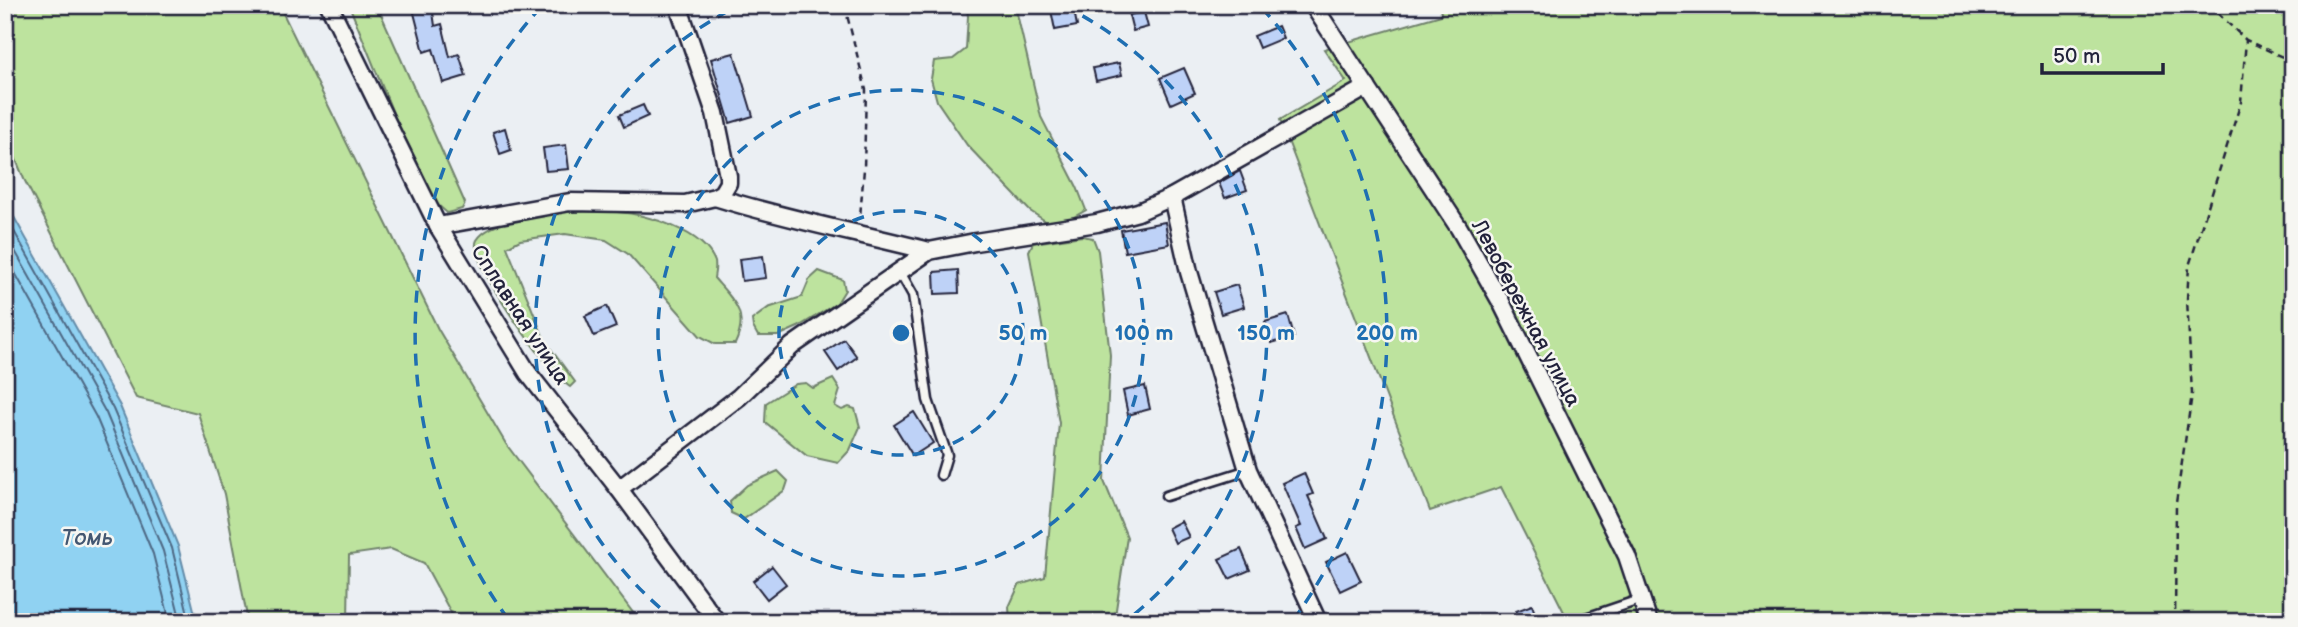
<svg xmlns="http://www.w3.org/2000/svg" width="2298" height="627" viewBox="0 0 2298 627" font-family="'Balsamiq Sans',sans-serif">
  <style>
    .green { fill: #bde39e; stroke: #70826c; stroke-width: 2 }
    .water { fill: #90d2f2; stroke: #648ca9; stroke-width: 2 }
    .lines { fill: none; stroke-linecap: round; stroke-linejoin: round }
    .shore { stroke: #4e6884; stroke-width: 2 }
    .building { fill: #bed2f7; stroke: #22223b; stroke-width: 2 }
    .service-casing { stroke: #22223b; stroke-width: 13 }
    .minor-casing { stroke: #22223b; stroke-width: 21 }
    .path { stroke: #22223b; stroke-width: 2.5; stroke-dasharray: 7 5; stroke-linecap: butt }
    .service { stroke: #f6f6f2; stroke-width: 8 }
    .minor { stroke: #f6f6f2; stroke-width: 16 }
    .ring { fill: none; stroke: #1f6fb2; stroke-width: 3.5; stroke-dasharray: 12 9 }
    .labels { text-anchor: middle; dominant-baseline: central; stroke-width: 5; stroke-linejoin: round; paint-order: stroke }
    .street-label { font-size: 21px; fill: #22223b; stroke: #f6f6f2 }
    .water-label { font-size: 23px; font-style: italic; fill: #435772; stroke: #f6f6f2 }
    .centre { fill: #1f6fb2; stroke: #f6f6f2; stroke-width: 3.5 }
    .ring-label { font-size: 21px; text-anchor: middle; font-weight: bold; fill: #1f6fb2; stroke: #f6f6f2; stroke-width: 5; stroke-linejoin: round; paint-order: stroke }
  </style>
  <rect width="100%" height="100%" fill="#ebeff3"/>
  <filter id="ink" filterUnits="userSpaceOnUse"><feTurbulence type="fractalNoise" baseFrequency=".0143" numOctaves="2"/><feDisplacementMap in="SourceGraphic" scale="14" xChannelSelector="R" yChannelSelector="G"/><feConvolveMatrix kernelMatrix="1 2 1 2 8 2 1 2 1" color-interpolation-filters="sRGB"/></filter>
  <g filter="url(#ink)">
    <g class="green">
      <path d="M5,5H279L438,329L506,444L640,622H456L424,563L391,549L349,555L348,622H248L224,494L198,413L136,398L24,179L5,133Z"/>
      <path d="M349,5H377L465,203L462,209L447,213L437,204L393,113Z"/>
      <path d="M966,5H1015L1041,117L1077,187L1086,210L1072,218L1047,222L1030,211L967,145L937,101L931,79L934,61L953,59L966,49L968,16Z"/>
      <path d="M1440,5H2293V622H1569L1501,487L1430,511L1280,120L1346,81L1324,49L1441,15Z"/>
      <path d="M568,212C584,212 601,210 617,212C646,214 704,231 715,262C716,267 715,272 714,278C733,300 750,313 735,344H715L700,336L628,254L606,240L565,234L520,240L507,247L545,341L575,382L570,387C550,374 465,260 477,240C490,219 545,214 568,212Z"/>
      <path d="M1082,236L1093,238L1098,251L1110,355L1104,481L1127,537L1115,616L1116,622H1010L1009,607L1019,585L1045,577L1059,423L1029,251L1033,243Z"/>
      <path d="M819,271L843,280L845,290L837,303L798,327L778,336H758L753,327L752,320L768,308L802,297L809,280Z"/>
      <path d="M833,379L840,390L835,406L842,410L849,407L855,409L860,427L850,450L838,463L807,456L765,422L766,403L796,384L806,383L813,388Z"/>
      <path d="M778,471L788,481L785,490L744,519L731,513L730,501L747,485Z"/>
    </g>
    <path class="water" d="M5,201L120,406L178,546L197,622H5Z"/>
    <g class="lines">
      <g class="shore">
        <path d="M5,215L113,409L172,548L190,622"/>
        <path d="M5,233L106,413L163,551L181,622"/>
        <path d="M5,255L96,417L153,554L170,622"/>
      </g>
    </g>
    <g class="building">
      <path d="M412,5H432L435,26L442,24L450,57L459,54L466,76L443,83L433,49L424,52Z"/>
      <path d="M1050,5H1073L1077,26L1055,30Z"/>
      <path d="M1144,12L1148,27L1133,31L1129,15Z"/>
      <path d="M1278,26L1283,38L1259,48L1254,36Z"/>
      <path d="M734,53L753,116L730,123L711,59Z"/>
      <path d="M1119,63L1122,75L1096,81L1093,68Z"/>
      <path d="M1184,68L1195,93L1171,104L1160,78Z"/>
      <path d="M643,105L648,116L624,127L619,115Z"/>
      <path d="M505,128L511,150L500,154L493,132Z"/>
      <path d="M566,145L569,169L546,171L543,148Z"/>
      <path d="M1240,171L1247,190L1225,198L1219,183Z"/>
      <path d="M1165,222L1169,244L1125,252L1121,230Z"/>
      <path d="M763,256L766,278L742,281L739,259Z"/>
      <path d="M958,270L959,293L935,294L934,272Z"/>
      <path d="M1237,285L1244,307L1221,314L1214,292Z"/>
      <path d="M607,306L616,327L594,336L585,316Z"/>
      <path d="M1288,315L1294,337L1271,343L1265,322Z"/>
      <path d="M844,339L857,357L838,371L825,352Z"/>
      <path d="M1145,386L1150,409L1128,415L1123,391Z"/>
      <path d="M914,412L933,443L913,456L894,425Z"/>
      <path d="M1304,473L1313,494L1308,496L1327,539L1305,549L1296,528L1301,526L1282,483Z"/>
      <path d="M1181,521L1189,537L1175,543L1168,528Z"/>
      <path d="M1241,549L1250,570L1229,579L1219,559Z"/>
      <path d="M1347,552L1361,581L1340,591L1326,562Z"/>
      <path d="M772,566L786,584L767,599L753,581Z"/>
      <path d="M1532,605L1538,622H1521L1516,611Z"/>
    </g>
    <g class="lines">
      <defs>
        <g id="service">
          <path d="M900,272L913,295L928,400L947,455L941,475"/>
          <path d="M1166,496L1248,470"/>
          <path d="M1574,622L1642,599"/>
        </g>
        <g id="minor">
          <path d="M329,5L438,226L528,373L619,489L717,622"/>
          <path d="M1313,5L1459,228L1501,302L1627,556L1649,622"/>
          <path d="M715,197C786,219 858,233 929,251"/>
          <path d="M1172,197L1189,272L1248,470L1318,622"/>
          <path d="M438,226L570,202L685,204L715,197L722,193L728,183V176L715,113L678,5"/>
          <path d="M619,489L739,397L792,346L929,251L975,242L1097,223L1138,212L1172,197L1367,87"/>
        </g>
      </defs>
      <use href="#service" class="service-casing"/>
      <use href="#minor" class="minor-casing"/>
      <g class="path">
        <path d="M846,5L848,19L866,90L864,169L860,217"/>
        <path d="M2209,5L2246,40L2293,62"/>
        <path d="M2175,622L2176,503L2192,394L2187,299L2189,266L2241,102L2246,40"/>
      </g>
      <use href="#service" class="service"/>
      <use href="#minor" class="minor"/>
    </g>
  </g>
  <g class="ring">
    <circle cx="901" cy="333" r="122"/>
    <circle cx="901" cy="333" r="243"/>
    <path d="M676 621A365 365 0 0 1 738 6M1064 6A365 365 0 0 1 1126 621"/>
    <path d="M508 619A486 486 0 0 1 540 8M1262 8A486 486 0 0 1 1294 619"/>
  </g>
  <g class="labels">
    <g class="street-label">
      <text transform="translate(1526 313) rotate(62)">Левобережная улица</text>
      <text transform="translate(520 315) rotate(57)">Сплавная улица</text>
    </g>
    <g class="water-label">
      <text x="87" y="538">Томь</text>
    </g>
  </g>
  <circle cx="901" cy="333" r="10" class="centre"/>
  <g class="ring-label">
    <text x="1023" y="340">50 m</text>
    <text x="1144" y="340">100 m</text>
    <text x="1266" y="340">150 m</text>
    <text x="1387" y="340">200 m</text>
  </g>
  <rect width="2298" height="627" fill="none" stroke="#f6f6f2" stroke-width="28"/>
  <rect x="14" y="14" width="2270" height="599" fill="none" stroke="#22223b" stroke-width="2.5" filter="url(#ink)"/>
  <path d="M2042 63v10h121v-10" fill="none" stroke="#22223b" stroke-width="3.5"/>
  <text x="2053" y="63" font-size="21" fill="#22223b" stroke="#f6f6f2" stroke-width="5" paint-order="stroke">50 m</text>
</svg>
